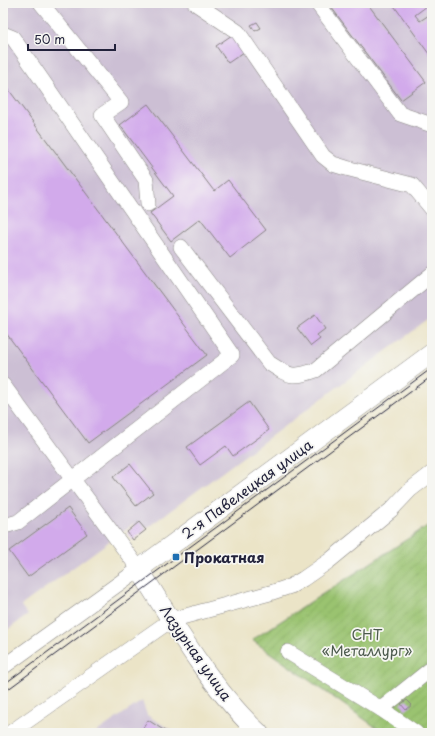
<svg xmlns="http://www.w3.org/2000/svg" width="435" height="736" viewBox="0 0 435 736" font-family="'Playpen Sans',sans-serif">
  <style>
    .industrial { fill: #ccbfd4 }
    .garden { fill: url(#garden-furrows); stroke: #5e7255 }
    .building { fill: #d2aaeb }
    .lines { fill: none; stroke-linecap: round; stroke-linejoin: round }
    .minor-casing { stroke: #868381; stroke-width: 16 }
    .major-casing { stroke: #868381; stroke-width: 20 }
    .minor { stroke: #fff; stroke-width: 15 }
    .major { stroke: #fff; stroke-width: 19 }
    .tram { stroke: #22223b; stroke-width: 1 }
    .poi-dot { fill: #1f6fb2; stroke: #f6f6f2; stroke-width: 1.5 }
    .labels { text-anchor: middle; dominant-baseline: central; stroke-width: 3.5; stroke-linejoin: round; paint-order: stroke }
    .street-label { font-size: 14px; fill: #22223b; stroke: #f6f6f2 }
    .poi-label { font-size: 14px; font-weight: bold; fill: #22223b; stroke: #f6f6f2; text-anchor: start }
    .park-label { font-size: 14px; fill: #4c5a4d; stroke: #f6f6f2 }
  </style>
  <defs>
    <pattern id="garden-furrows" width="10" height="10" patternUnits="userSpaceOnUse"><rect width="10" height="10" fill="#9ac36f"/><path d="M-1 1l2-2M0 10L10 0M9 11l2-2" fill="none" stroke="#84a761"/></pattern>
  </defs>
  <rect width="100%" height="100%" fill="#f6f6f2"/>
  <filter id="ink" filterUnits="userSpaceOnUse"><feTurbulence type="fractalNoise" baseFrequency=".025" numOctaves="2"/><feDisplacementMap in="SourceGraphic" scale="8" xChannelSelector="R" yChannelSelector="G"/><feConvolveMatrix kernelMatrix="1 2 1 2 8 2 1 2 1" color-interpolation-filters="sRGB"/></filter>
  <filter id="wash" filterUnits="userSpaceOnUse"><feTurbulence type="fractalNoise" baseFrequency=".012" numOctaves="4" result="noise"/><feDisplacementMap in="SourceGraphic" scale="16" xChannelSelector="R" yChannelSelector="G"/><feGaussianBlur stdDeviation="0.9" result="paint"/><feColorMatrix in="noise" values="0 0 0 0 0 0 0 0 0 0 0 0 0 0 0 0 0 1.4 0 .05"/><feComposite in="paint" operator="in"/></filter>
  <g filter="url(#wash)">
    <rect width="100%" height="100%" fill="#ebe4c7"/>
    <g class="industrial">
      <path d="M3,3H432V317L140,533L133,524L26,602L21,606L28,615L3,633Z"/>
      <path d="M142,701L147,715L176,733H95Z"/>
    </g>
    <path class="garden" d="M432,523V733H384L252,640Z"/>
    <g id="blocks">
      <g class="building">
        <path d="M328,3H367L426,82L401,100Z"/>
        <path d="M392,3H431L415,15L420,21L432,13V58Z"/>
        <path d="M257,22L261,28L255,31L251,25Z"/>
        <path d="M232,35L244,52L228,63L216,46Z"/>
        <path d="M3,82L207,355L88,443L3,329Z"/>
        <path d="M148,104L214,191L228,180L266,230L230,258L200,219L171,241L150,213L173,196L120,125Z"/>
        <path d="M315,315L325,329L317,335L320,339L311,346L297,328Z"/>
        <path d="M249,402L269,430L233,456L226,446L200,465L187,447Z"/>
        <path d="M130,464L153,493L136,506L113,477Z"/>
        <path d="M68,508L87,534L28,577L9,551Z"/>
        <path d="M139,522L146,530L133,540L127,532Z"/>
        <path d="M407,700L412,705L406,710L401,704Z"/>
        <path d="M148,720L168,733H140Z"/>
      </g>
    </g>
  </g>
  <g filter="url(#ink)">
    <use href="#blocks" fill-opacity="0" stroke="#868381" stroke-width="1"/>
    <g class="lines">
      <defs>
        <g id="minor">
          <path d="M41,3L121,102L102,115L146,180L148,204"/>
          <path d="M195,3L238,32L323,156L333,164L346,168L412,185L432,209"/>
          <path d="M317,3L400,114L432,125"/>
          <path d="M3,34L13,38L232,355L18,522L8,525L3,523"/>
          <path d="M181,247L269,363C289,376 292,379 316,370L432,274"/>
          <path d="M3,385L139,569L3,667"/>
          <path d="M288,652L381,709L416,733"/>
          <path d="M381,709L432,668"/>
          <path d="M10,733L171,620L270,593L291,586L303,579L329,561L391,510L410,490L432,473"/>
        </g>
        <path id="major" d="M259,733C212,690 173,623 139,569L432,353"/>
      </defs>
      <use href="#minor" class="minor-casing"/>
      <use href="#major" class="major-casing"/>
      <use href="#minor" class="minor"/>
      <use href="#major" class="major"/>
      <g class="tram">
        <path d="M3,685L432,368"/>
        <path d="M3,693L432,376"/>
      </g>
    </g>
  </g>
  <rect class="poi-dot" x="172" y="553" width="8" height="8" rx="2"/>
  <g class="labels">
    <g class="street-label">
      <text transform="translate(247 489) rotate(-36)">2-я Павелецкая улица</text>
      <text transform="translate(196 653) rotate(55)">Лазурная улица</text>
    </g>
    <g class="poi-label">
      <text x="184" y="557">Прокатная</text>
    </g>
    <g class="park-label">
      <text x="367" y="634">СНТ<tspan x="367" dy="16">«Металлург»</tspan></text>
    </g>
  </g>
  <rect width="435" height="736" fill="none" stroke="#f6f6f2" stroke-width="16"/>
  <path d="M28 44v6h87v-6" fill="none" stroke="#22223b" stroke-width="2"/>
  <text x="34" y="44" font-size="12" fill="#22223b" stroke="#f6f6f2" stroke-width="3" paint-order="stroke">50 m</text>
</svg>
